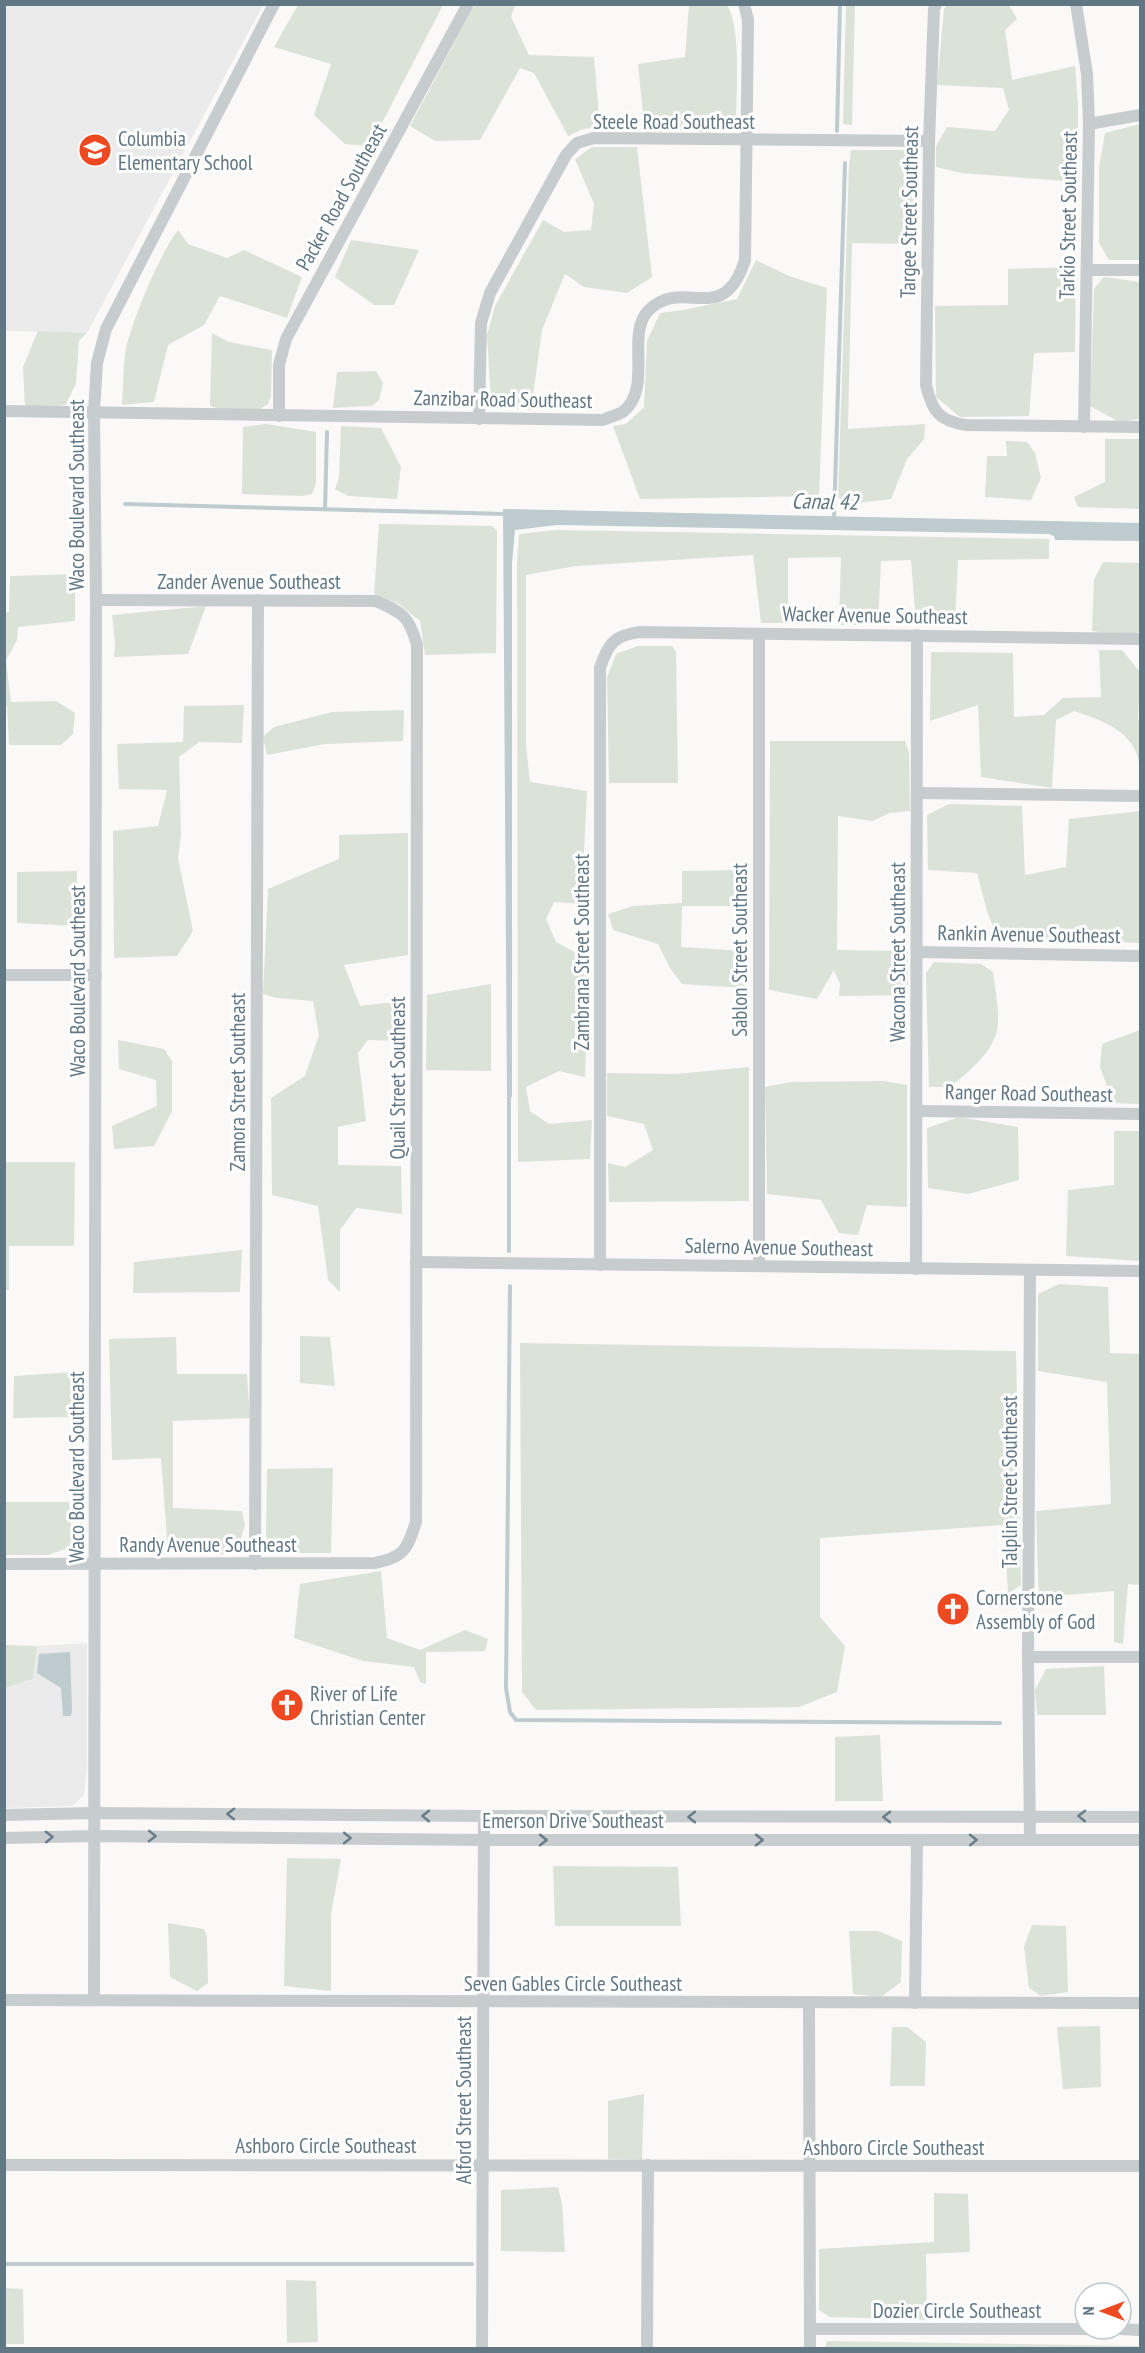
<svg xmlns="http://www.w3.org/2000/svg" width="1145" height="2353" viewBox="0 0 1145 2353" font-family="'PT Sans Narrow',sans-serif">
  <style>
    .built { fill: #eaebea }
    .green { fill: #dbe2d8 }
    .water { fill: #becbcf }
    .lines { fill: none; stroke-linecap: round; stroke-linejoin: round }
    .stream { stroke: #becbcf; stroke-width: 4 }
    .minor { stroke: #c7cccf; stroke-width: 12 }
    .oneway { stroke: #677b88 }
    .labels { text-anchor: middle; dominant-baseline: central; stroke-width: 6; stroke-linejoin: round; paint-order: stroke }
    .street-label { font-size: 21px; fill: #627784; stroke: #fff }
    .poi-label { font-size: 21px; fill: #627784; stroke: #fff; text-anchor: start }
    .water-label { font-size: 22px; font-style: italic; fill: #5e767e; stroke: #fff }
  </style>
  <rect width="100%" height="100%" fill="#faf9f7"/>
  <g class="built">
    <path d="M5,5H263L87,333L5,331Z"/>
    <path d="M87,1643V1764L84,1795L72,1806L5,1808V1688L33,1679L37,1646Z"/>
  </g>
  <g class="green">
    <path d="M298,5H443L370,146L345,144L314,115L331,64L274,47Z"/>
    <path d="M476,5H515L511,17L529,55L594,57L600,127L583,129L568,136L534,73L520,68L480,140L435,141L410,126L472,9Z"/>
    <path d="M689,5H727C742,29 736,97 736,128L708,133L686,130L645,133L638,64L685,57Z"/>
    <path d="M846,5H855L852,125L843,124Z"/>
    <path d="M947,5H1009L1017,19L1005,30L1012,80L1075,66L1078,105V182L962,173L936,167V146L947,127L995,131L1009,110L1003,88L937,85L944,9Z"/>
    <path d="M1140,124V260H1109L1099,243V167L1105,133Z"/>
    <path d="M592,147H637L652,277L627,293L584,287L565,274L542,330L531,410L519,409L491,402L487,335L495,306L543,220L564,232L591,230L594,204L575,159Z"/>
    <path d="M851,150H903L919,160L917,244L852,243L848,429L925,424L924,439L907,459L891,499L849,504L838,497L849,166Z"/>
    <path d="M178,230L188,244L227,258L244,250L302,277L287,318L220,296L204,325L168,345L154,402L122,405C123,388 123,370 125,354C129,327 161,251 178,230Z"/>
    <path d="M351,240L419,250L394,305H374L335,277Z"/>
    <path d="M756,260L789,276L827,288L819,496L640,499L613,426L626,424L644,407L647,341L660,313L683,310L737,299Z"/>
    <path d="M1076,267L1075,352L1034,353L1029,416L960,417L936,397L935,306L1008,305V269Z"/>
    <path d="M1104,277L1140,282V419L1119,422L1090,406L1094,289Z"/>
    <path d="M38,331L87,333L79,341L76,383L66,405L25,407L23,367Z"/>
    <path d="M212,333L229,342L272,350L271,396L268,404L257,411L220,409L210,406Z"/>
    <path d="M376,371L383,383L379,400L372,406L333,408L337,372Z"/>
    <path d="M266,424L316,432V483L312,494L303,496L242,494L243,427Z"/>
    <path d="M341,426L381,428L401,467L397,499L348,496L335,489L339,478Z"/>
    <path d="M1105,439H1140V509L1078,507L1074,497L1105,482Z"/>
    <path d="M1006,441L1027,442L1035,453L1041,478L1031,500L985,497L987,456H1007Z"/>
    <path d="M379,524L492,526L497,531L496,653L425,655L420,621L399,604L374,594Z"/>
    <path d="M557,530L1049,539V559L958,560L955,623H916L911,560L881,561L878,625H839L841,557L788,558V623H761L753,555L576,566L526,575V746L530,782L587,791L583,872L588,895L583,904L554,902L546,919L556,942L582,956L588,981L585,1077L559,1071L526,1087L530,1111L549,1124L592,1120L590,1159L518,1162L517,563L519,534Z"/>
    <path d="M1103,562L1140,563V631L1131,636L1092,631L1094,580Z"/>
    <path d="M75,574V621L18,627L17,640L6,660L11,702L56,701L75,713L73,734L61,745H9L7,706L4,705V613L9,612L10,576Z"/>
    <path d="M206,606L188,654L114,657L115,643L112,615Z"/>
    <path d="M638,646H672L676,652L678,783H609L607,677L616,654Z"/>
    <path d="M1099,650H1122L1140,672L1138,720L1140,721V770C1138,733 1105,721 1074,711L1056,720L1052,788L981,777L978,705L930,721L931,652L1013,653L1014,717L1044,715L1063,698L1101,697Z"/>
    <path d="M244,705L242,743L199,742L179,757L181,836L178,858L193,931L177,956L114,958L113,831L158,826L167,790L119,789L117,744L183,742L184,706Z"/>
    <path d="M404,710L403,741L325,744L267,755L263,737L274,727L332,712Z"/>
    <path d="M770,741H905L909,752L910,811L890,813L872,821L838,816L837,950L908,951V995L839,996L840,984L834,970L817,999L769,990Z"/>
    <path d="M949,804L1022,806L1025,875L1066,867L1069,819L1140,811V943L997,937L987,911L977,873L928,870L927,815Z"/>
    <path d="M408,833V955L344,965L360,1006L404,1001L407,1041L368,1040L358,1053L366,1121L338,1127V1165L401,1166L402,1214L356,1208L340,1230V1292L328,1280L318,1206L272,1195L271,1098L305,1076L319,1035L313,1001L277,998L263,994L268,889L339,859V835Z"/>
    <path d="M742,870L745,875L746,906H682L681,947L745,951L744,988L682,984L670,968L658,944L613,930L608,914L633,906L682,903V871Z"/>
    <path d="M77,871V926L17,923V872Z"/>
    <path d="M934,962L981,964L993,972C995,989 999,1007 998,1024C996,1051 968,1072 950,1087H929L926,973Z"/>
    <path d="M491,984V1071L426,1070L427,995Z"/>
    <path d="M1140,1030V1104L1113,1103L1100,1067L1102,1044Z"/>
    <path d="M118,1040L164,1049L172,1061V1111L154,1146L114,1149L112,1126L157,1106L156,1080L119,1069Z"/>
    <path d="M749,1067V1201L609,1202L608,1163L625,1167L653,1150L644,1124L607,1116V1073L677,1074Z"/>
    <path d="M883,1081L907,1085V1207L867,1205L858,1235L839,1233L821,1200L767,1194L765,1087L791,1082Z"/>
    <path d="M959,1117L1018,1127L1019,1180L968,1194L928,1188L927,1128Z"/>
    <path d="M1114,1131H1140V1261L1066,1256L1068,1190L1114,1185Z"/>
    <path d="M5,1162H75L74,1246H9V1290H4Z"/>
    <path d="M242,1250L240,1292L133,1293L134,1262Z"/>
    <path d="M1059,1284L1108,1287L1110,1353L1140,1354V1585L1128,1584L1123,1644L1114,1642V1591L1054,1596L1039,1606L1036,1511L1111,1504L1107,1382L1038,1371V1294Z"/>
    <path d="M300,1336L330,1337L335,1386L300,1383Z"/>
    <path d="M176,1337L177,1374H247L250,1418L173,1421V1508L242,1511L245,1525L238,1547L223,1554L168,1552L161,1458L112,1460L109,1339Z"/>
    <path d="M520,1343L1016,1351L1021,1585L1008,1594L1004,1525L820,1538V1617L845,1646L837,1692L799,1707L536,1710L522,1692Z"/>
    <path d="M74,1372L75,1417L13,1418L14,1376Z"/>
    <path d="M333,1468L331,1553H281L266,1537L267,1469Z"/>
    <path d="M5,1502H69L73,1546L49,1555H5Z"/>
    <path d="M381,1571L387,1638L420,1650L465,1630L488,1639L485,1651L426,1652V1684L420,1682L414,1667L363,1661L294,1638L300,1584Z"/>
    <path d="M5,1645L37,1646L33,1679L5,1688Z"/>
    <path d="M1104,1666L1106,1715H1037L1035,1690L1046,1669Z"/>
    <path d="M880,1735L883,1801H835V1737Z"/>
    <path d="M287,1858L341,1859L331,1914V1991L284,1986Z"/>
    <path d="M553,1866L678,1867L681,1926H555Z"/>
    <path d="M168,1923L204,1929L207,1937L208,1983L197,1991L170,1977Z"/>
    <path d="M1032,1925L1066,1926L1068,1992L1041,1996L1029,1988L1024,1947Z"/>
    <path d="M849,1931H878L902,1941L901,1982L881,1997L853,1994Z"/>
    <path d="M1100,2026L1101,2087L1063,2089L1057,2027Z"/>
    <path d="M892,2027H907L926,2042L925,2086H890Z"/>
    <path d="M644,2094L642,2160L608,2159V2101Z"/>
    <path d="M558,2187L562,2203L565,2252L501,2251V2190Z"/>
    <path d="M934,2193L968,2194L970,2252L926,2254L927,2320L830,2317L819,2310V2249L934,2242Z"/>
    <path d="M286,2280L316,2281L318,2342L287,2343Z"/>
    <path d="M5,2288L23,2289L24,2344H5Z"/>
    <path d="M827,2341L1140,2346V2348H825Z"/>
  </g>
  <g class="water">
    <path d="M503,509L1140,523V541L1055,540L1054,536L1049,534L557,525L515,530L512,563V1097H507Z"/>
    <path d="M70,1652L72,1710L71,1716H63L61,1688L37,1673L39,1654Z"/>
  </g>
  <g class="lines">
    <g class="stream">
      <path d="M837,131L840,4"/>
      <path d="M125,504L507,514"/>
      <path d="M325,509L327,432"/>
      <path d="M834,519L845,163"/>
      <path d="M509,1093V1251"/>
      <path d="M510,1286L506,1688L510,1712L516,1720L1000,1723"/>
      <path d="M4,2264H472"/>
    </g>
    <g class="minor">
      <path d="M936,4L934,9L929,141L926,385C932,411 939,421 966,425L1140,427"/>
      <path d="M1076,4L1087,74L1089,124L1084,427"/>
      <path d="M1089,124L1140,115"/>
      <path d="M1087,270H1140"/>
      <path d="M4,411L603,420C609,417 619,415 624,411C653,386 625,333 649,310C684,276 723,329 745,260L748,20L744,4"/>
      <path d="M279,416V365L286,339L468,4"/>
      <path d="M479,419L481,323L490,293L566,155L577,143L594,138L929,141"/>
      <path d="M917,793L1140,796"/>
      <path d="M917,952L1140,956"/>
      <path d="M4,975H96"/>
      <path d="M917,1111L1140,1114"/>
      <path d="M416,1262L1140,1271"/>
      <path d="M600,1265V668C608,644 614,635 640,632L1140,639"/>
      <path d="M759,1266V634"/>
      <path d="M916,1269L917,635"/>
      <path d="M1030,1270L1028,1657L1030,1839"/>
      <path d="M4,1564L375,1563C404,1557 407,1550 416,1522L417,645C409,616 403,613 376,601L96,600"/>
      <path d="M255,1564L258,600"/>
      <path d="M1028,1657H1140"/>
      <path d="M4,1815L93,1813L484,1816L1140,1817"/>
      <path d="M4,1838L94,1836L484,1840H1140"/>
      <path d="M94,1999L96,600L94,412L97,363L106,329L274,4"/>
      <path d="M4,2000L1140,2003"/>
      <path d="M809,2003L810,2348"/>
      <path d="M915,2003L917,1841"/>
      <path d="M4,2165L1140,2166"/>
      <path d="M810,2329H1103"/>
      <path d="M1121,2329L1140,2330"/>
      <path d="M482,2348L484,1816"/>
      <path d="M647,2348L648,2165"/>
    </g>
  </g>
  <defs><path id="oneway-chevron" d="M-2-3.5L2.5 0L-2 3.5" fill="none" stroke-width="1.6" stroke-linecap="round" stroke-linejoin="round" transform="scale(1.5)"/></defs>
  <g class="oneway">
    <use href="#oneway-chevron" transform="translate(231 1814) rotate(-179)"/>
    <use href="#oneway-chevron" transform="translate(426 1816) rotate(-179)"/>
    <use href="#oneway-chevron" transform="translate(1082 1816) rotate(-179)"/>
    <use href="#oneway-chevron" transform="translate(692 1817) rotate(-180)"/>
    <use href="#oneway-chevron" transform="translate(887 1817) rotate(-180)"/>
    <use href="#oneway-chevron" transform="translate(152 1836) rotate(1)"/>
    <use href="#oneway-chevron" transform="translate(49 1837) rotate(-1)"/>
    <use href="#oneway-chevron" transform="translate(347 1838) rotate(1)"/>
    <use href="#oneway-chevron" transform="translate(543 1840)"/>
    <use href="#oneway-chevron" transform="translate(759 1840)"/>
    <use href="#oneway-chevron" transform="translate(973 1840) rotate(-1)"/>
  </g>
  <defs>
    <symbol id="school-disc" viewBox="-11 -11 22 22"><circle r="9.5" fill="#ef4921" stroke="#fff"/><path d="M0-5L7-2L0 1L-7-2ZM-4 1L0 2.5L4 1V4Q0 6-4 4Z" fill="#fff"/></symbol>
    <symbol id="church-disc" viewBox="-11 -11 22 22"><circle r="9.5" fill="#ef4921" stroke="#fff"/><path d="M-1.2-6h2.4v3.5h3.3v2.4h-3.3V6h-2.4V-.1h-3.3v-2.4h3.3Z" fill="#fff"/></symbol>
  </defs>
  <g fill-rule="evenodd">
    <use href="#school-disc" x="76" y="131" width="38" height="38"/>
    <use href="#church-disc" x="934" y="1590" width="38" height="38"/>
    <use href="#church-disc" x="268" y="1686" width="38" height="38"/>
  </g>
  <g class="labels">
    <g class="street-label">
      <text x="674" y="121">Steele Road Southeast</text>
      <text transform="translate(341 197) rotate(-61)">Packer Road Southeast</text>
      <text transform="translate(909 212) rotate(-89)">Targee Street Southeast</text>
      <text transform="translate(1068 215) rotate(-89)">Tarkio Street Southeast</text>
      <text transform="translate(503 399) rotate(1)">Zanzibar Road Southeast</text>
      <text transform="translate(76 495) rotate(-90)">Waco Boulevard Southeast</text>
      <text x="249" y="581">Zander Avenue Southeast</text>
      <text transform="translate(875 615) rotate(1)">Wacker Avenue Southeast</text>
      <text transform="translate(1029 934) rotate(1)">Rankin Avenue Southeast</text>
      <text transform="translate(739 950) rotate(-90)">Sablon Street Southeast</text>
      <text transform="translate(581 952) rotate(-90)">Zambrana Street Southeast</text>
      <text transform="translate(897 952) rotate(-90)">Wacona Street Southeast</text>
      <text transform="translate(77 981) rotate(-90)">Waco Boulevard Southeast</text>
      <text transform="translate(397 1078) rotate(-90)">Quail Street Southeast</text>
      <text transform="translate(237 1082) rotate(-90)">Zamora Street Southeast</text>
      <text transform="translate(1029 1093) rotate(1)">Ranger Road Southeast</text>
      <text transform="translate(779 1247) rotate(1)">Salerno Avenue Southeast</text>
      <text transform="translate(76 1467) rotate(-90)">Waco Boulevard Southeast</text>
      <text transform="translate(1009 1482) rotate(-90)">Talplin Street Southeast</text>
      <text x="208" y="1544">Randy Avenue Southeast</text>
      <text x="573" y="1820">Emerson Drive Southeast</text>
      <text x="573" y="1983">Seven Gables Circle Southeast</text>
      <text transform="translate(463 2100) rotate(-90)">Alford Street Southeast</text>
      <text x="326" y="2145">Ashboro Circle Southeast</text>
      <text x="894" y="2147">Ashboro Circle Southeast</text>
      <text x="957" y="2310">Dozier Circle Southeast</text>
    </g>
    <g class="poi-label">
      <text x="118" y="138">Columbia<tspan x="118" dy="24">Elementary School</tspan></text>
      <text x="976" y="1597">Cornerstone<tspan x="976" dy="24">Assembly of God</tspan></text>
      <text x="310" y="1693">River of Life<tspan x="310" dy="24">Christian Center</tspan></text>
    </g>
    <g class="water-label">
      <text transform="translate(825 501) rotate(1)">Canal 42</text>
    </g>
  </g>
  <rect width="1145" height="2353" fill="none" stroke="#627784" stroke-width="12"/>
  <g transform="translate(1103 2311) rotate(270)"><circle r="28" fill="#ffffff" stroke="#c0c9ce" stroke-width="1.5"/>
  <path d="M0-4.5L10 22L0 15L-10 22Z" fill="#ef4921"/>
  <text y="-9" font-size="16" font-weight="bold" text-anchor="middle" fill="#627784">N</text>
  </g>
</svg>
